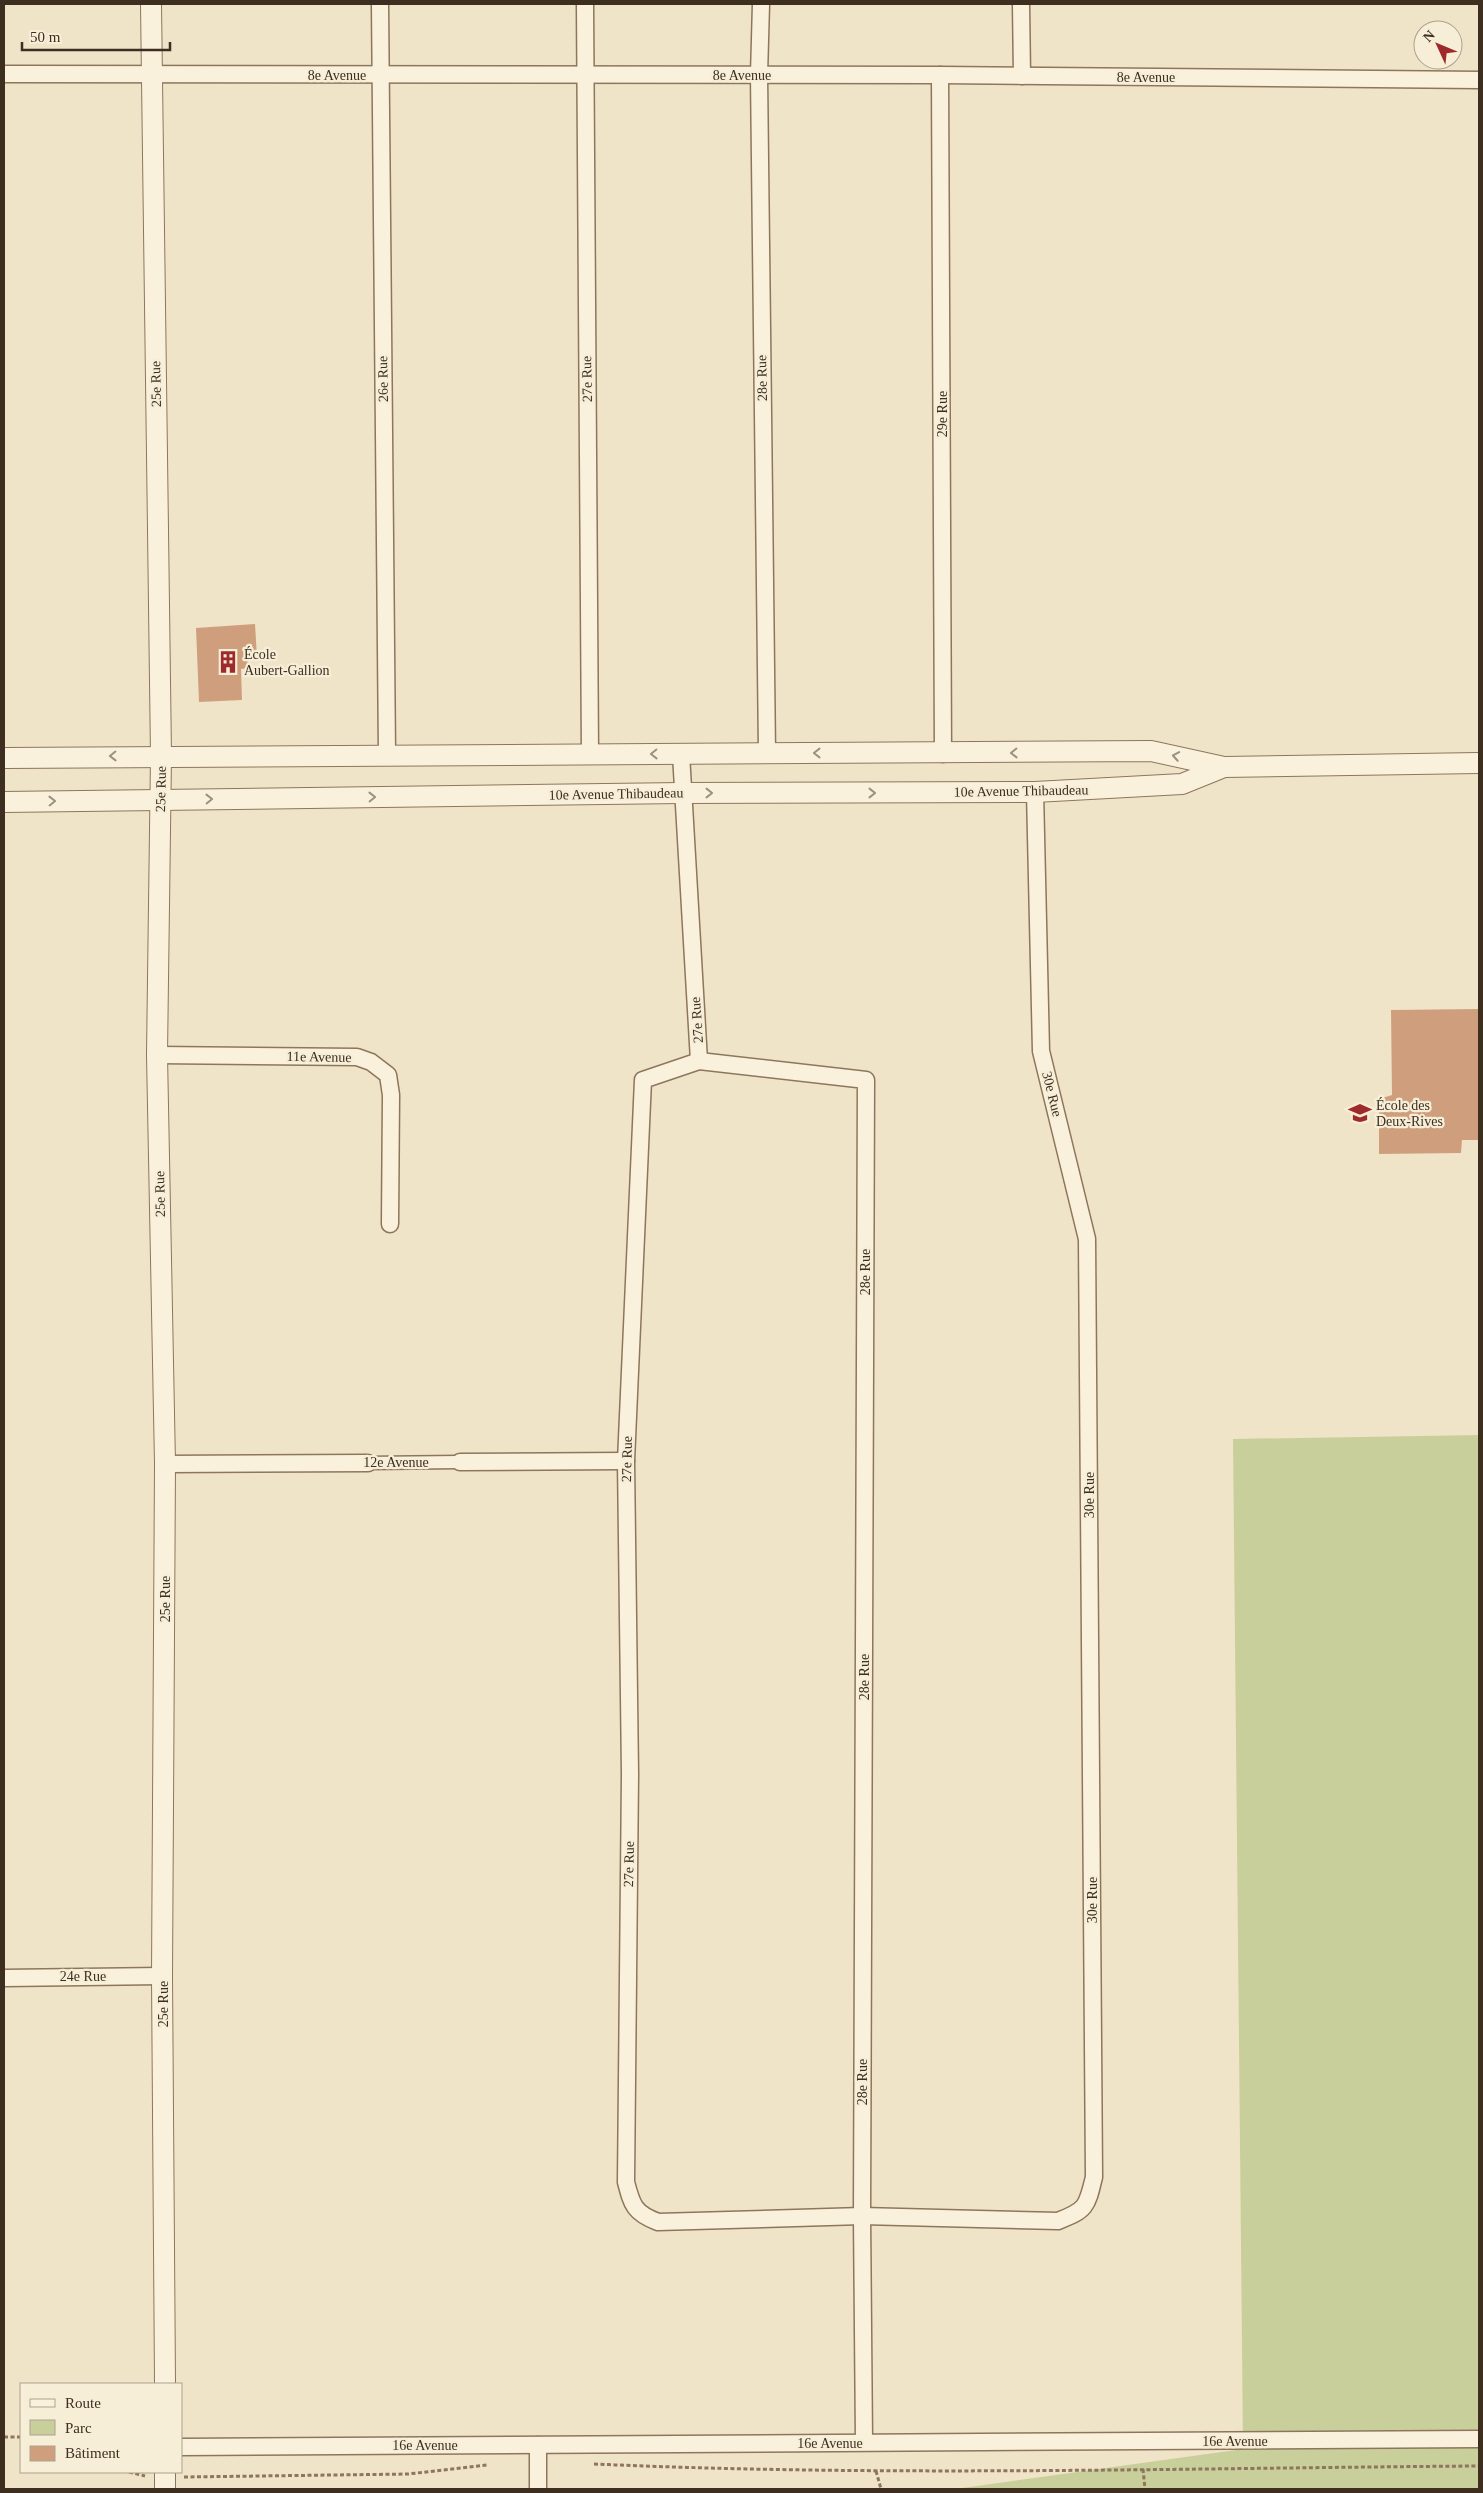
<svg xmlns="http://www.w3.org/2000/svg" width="1483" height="2493" viewBox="0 0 1483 2493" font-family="Georgia,serif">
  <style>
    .green { fill: #c9cf9b }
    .building { fill: #cf9f7d }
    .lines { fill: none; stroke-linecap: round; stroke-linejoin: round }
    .pedestrian-casing { stroke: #8d765c; stroke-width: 15 }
    .minor-casing { stroke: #8d765c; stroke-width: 19 }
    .tertiary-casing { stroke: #8d765c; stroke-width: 22 }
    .path { stroke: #8d765c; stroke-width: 3; stroke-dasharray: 4 2.5; stroke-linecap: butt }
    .pedestrian { stroke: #faf1dc; stroke-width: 12 }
    .minor { stroke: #faf1dc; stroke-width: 16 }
    .tertiary { stroke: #faf1dc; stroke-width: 20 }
    .oneway { stroke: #9c907e }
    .labels { text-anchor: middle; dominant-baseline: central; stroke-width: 4.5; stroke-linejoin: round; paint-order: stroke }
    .street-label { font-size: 14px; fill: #3d2e20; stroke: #f7eed8 }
    .poi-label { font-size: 14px; fill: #3d2e20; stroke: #f7eed8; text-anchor: start }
  </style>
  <rect width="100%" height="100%" fill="#f0e4c8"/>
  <path class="green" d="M1479,1435V2489H955L1243,2449L1233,1439Z"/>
  <g class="building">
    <path d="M255,624L257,657L247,658L248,668L241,669L242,700L199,702L196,628Z"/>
    <path d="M1479,1009V1140H1462L1461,1153L1379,1154V1099L1392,1095L1391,1010Z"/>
  </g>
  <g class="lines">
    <defs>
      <path id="pedestrian" d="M368,1463L460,1462"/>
      <g id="minor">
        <path d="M380,4L387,755"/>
        <path d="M585,4L590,755"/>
        <path d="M761,4L759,75L767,753"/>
        <path d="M1021,4L1022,76"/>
        <path d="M4,74L940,75L1479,80"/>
        <path d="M940,75L943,754"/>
        <path d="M681,754L699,1061L643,1080L626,1461L630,1774L626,2182C632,2205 634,2213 658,2222L862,2216L1058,2221C1087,2210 1087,2206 1094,2177L1087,1239L1041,1051L1035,792"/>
        <path d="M157,1055L357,1057L371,1062L388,1075L391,1095L390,1224"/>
        <path d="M699,1061L866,1080L862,2216L864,2442"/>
        <path d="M460,1462L626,1461"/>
        <path d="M165,1464L368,1463"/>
        <path d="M4,1978L162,1976"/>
        <path d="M181,2447L1479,2439"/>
        <path d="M538,2489V2445"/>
      </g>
      <g id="tertiary">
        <path d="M151,4L161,756L157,1055L165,1464L162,1976L165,2384"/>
        <path d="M4,758L1151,751L1224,767L1479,763"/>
        <path d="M4,802L682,793L1035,792L1182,784L1224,767"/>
        <path d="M165,2472V2489"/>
      </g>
    </defs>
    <use href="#pedestrian" class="pedestrian-casing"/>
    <use href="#minor" class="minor-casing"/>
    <use href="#tertiary" class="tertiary-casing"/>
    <g class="path">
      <path d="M4,2437H21"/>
      <path d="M594,2464C888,2477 1184,2468 1479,2466"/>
      <path d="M1143,2469L1145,2489"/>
      <path d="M876,2471L881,2489"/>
      <path d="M129,2472L145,2476"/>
      <path d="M184,2477L408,2474L487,2465"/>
    </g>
    <use href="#pedestrian" class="pedestrian"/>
    <use href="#minor" class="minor"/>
    <use href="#tertiary" class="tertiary"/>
  </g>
  <defs><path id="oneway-chevron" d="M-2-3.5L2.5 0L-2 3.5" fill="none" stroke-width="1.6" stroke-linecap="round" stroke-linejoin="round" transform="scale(1.25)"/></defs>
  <g class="oneway">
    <use href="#oneway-chevron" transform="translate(817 753) rotate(-180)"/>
    <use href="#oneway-chevron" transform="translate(1014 753) rotate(179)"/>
    <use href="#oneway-chevron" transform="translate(654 754) rotate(179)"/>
    <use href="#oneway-chevron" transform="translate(113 756) rotate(179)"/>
    <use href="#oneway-chevron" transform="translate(1176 756) rotate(-170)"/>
    <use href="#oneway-chevron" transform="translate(709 793)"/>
    <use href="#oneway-chevron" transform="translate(872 793)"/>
    <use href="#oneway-chevron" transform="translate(372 797) rotate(-1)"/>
    <use href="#oneway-chevron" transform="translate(209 799) rotate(-1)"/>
    <use href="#oneway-chevron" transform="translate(52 801) rotate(-1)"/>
  </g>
  <defs>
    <symbol id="building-bare" viewBox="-9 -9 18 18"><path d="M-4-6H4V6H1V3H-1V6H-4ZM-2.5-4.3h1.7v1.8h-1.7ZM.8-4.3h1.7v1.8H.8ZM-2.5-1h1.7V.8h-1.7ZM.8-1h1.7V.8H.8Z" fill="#9e2a2b" stroke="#f7eed8" stroke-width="2.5" paint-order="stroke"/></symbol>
    <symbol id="school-bare" viewBox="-9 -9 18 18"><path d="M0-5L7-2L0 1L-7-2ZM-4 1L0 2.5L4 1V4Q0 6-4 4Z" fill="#9e2a2b" stroke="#f7eed8" stroke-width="2.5" paint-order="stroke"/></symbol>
  </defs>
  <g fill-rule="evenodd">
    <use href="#building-bare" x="212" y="646" width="32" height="32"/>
    <use href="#school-bare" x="1344" y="1097" width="32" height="32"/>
  </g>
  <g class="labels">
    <g class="street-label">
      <text x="337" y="75">8e Avenue</text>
      <text x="742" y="75">8e Avenue</text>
      <text x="1146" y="77">8e Avenue</text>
      <text transform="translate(762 378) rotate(-91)">28e Rue</text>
      <text transform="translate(383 379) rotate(-91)">26e Rue</text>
      <text transform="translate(587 379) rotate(-91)">27e Rue</text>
      <text transform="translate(156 384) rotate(-91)">25e Rue</text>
      <text transform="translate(942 414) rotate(-90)">29e Rue</text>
      <text transform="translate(161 789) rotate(-89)">25e Rue</text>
      <text transform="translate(1021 791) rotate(-1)">10e Avenue Thibaudeau</text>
      <text transform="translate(616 794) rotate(-1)">10e Avenue Thibaudeau</text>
      <text transform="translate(697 1020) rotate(-94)">27e Rue</text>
      <text transform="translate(319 1057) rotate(1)">11e Avenue</text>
      <text transform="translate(1052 1094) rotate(76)">30e Rue</text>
      <text transform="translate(160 1194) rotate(-91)">25e Rue</text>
      <text transform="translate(865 1272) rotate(-90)">28e Rue</text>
      <text transform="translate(627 1459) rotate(-89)">27e Rue</text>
      <text x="396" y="1462">12e Avenue</text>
      <text transform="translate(1089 1495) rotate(-90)">30e Rue</text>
      <text transform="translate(165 1599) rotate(-90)">25e Rue</text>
      <text transform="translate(864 1677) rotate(-90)">28e Rue</text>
      <text transform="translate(629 1864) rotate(-89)">27e Rue</text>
      <text transform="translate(1092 1900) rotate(-90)">30e Rue</text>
      <text x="83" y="1976">24e Rue</text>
      <text transform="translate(163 2004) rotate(-90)">25e Rue</text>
      <text transform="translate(862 2082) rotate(-90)">28e Rue</text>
      <text x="1235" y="2441">16e Avenue</text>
      <text x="830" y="2443">16e Avenue</text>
      <text x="425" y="2445">16e Avenue</text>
    </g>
    <g class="poi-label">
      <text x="244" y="654">École<tspan x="244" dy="16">Aubert-Gallion</tspan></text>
      <text x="1376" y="1105">École des<tspan x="1376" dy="16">Deux-Rives</tspan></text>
    </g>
  </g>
  <rect width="1483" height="2493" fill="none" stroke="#3d2e20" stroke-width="10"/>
  <rect x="20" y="2383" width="162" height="90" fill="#f7eed8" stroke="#ada18e"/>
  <rect x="30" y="2399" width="25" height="8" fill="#faf1dc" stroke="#ada18e"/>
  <text x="65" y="2408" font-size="15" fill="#3d2e20">Route</text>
  <rect x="30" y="2420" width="25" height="15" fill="#c9cf9b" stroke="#ada18e"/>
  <text x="65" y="2433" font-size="15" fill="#3d2e20">Parc</text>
  <rect x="30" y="2446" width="25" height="15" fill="#cf9f7d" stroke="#ada18e"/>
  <text x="65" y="2458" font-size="15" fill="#3d2e20">Bâtiment</text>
  <g transform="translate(1438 45) rotate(314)"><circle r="24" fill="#f7eed8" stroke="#ada18e"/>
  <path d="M0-4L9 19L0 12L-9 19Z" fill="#9e2a2b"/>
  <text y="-8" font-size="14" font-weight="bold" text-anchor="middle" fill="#3d2e20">N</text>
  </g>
  <path d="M22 42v8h148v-8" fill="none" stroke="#3d2e20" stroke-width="2.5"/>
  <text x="30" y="42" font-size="15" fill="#3d2e20" stroke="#f7eed8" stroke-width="4" paint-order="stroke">50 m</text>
</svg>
